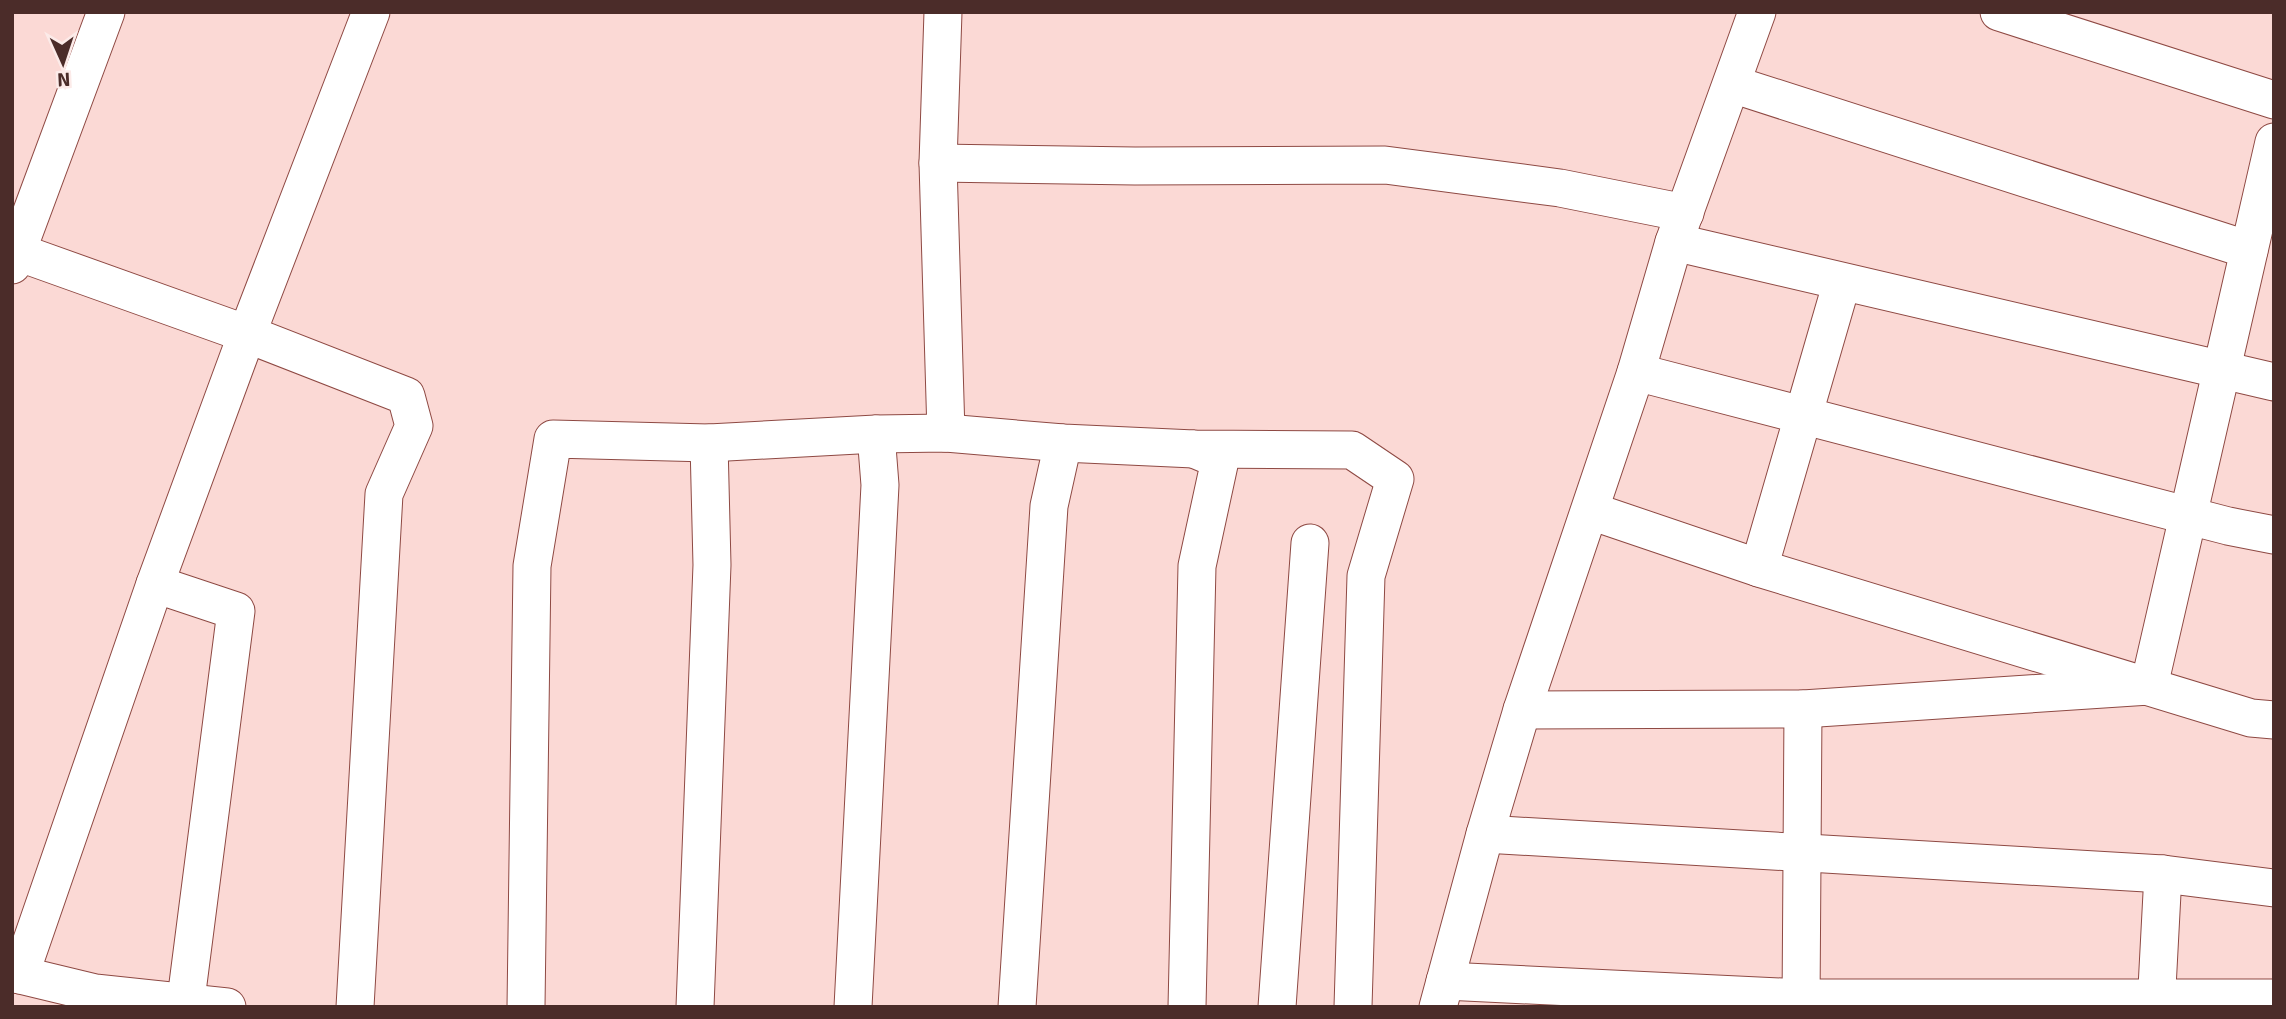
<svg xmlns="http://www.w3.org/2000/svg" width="2286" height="1019" viewBox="0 0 2286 1019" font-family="Signika,sans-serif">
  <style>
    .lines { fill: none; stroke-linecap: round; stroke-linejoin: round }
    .minor-casing { stroke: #8e4943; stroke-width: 39 }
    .minor { stroke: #fff; stroke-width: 37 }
  </style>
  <rect width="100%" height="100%" fill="#fbd9d5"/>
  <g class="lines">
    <defs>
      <g id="minor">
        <path d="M943,12L938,163L946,433"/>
        <path d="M1999,12L2274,100"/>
        <path d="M1732,84L2249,250"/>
        <path d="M938,163L1135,166L1385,165L1560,188L1685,213"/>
        <path d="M1674,242L2274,382"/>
        <path d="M12,250L247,334L406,396L414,426L384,494L355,1007"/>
        <path d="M12,265L106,12"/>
        <path d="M1636,372L2228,526L2274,535"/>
        <path d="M1591,511L1759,568L2251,718L2274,720"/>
        <path d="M1759,568L1842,282"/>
        <path d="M155,584L236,611L185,1007"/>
        <path d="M1522,710L1803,709L2149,686L2274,142"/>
        <path d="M1485,834L2163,874L2274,888"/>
        <path d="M12,973L95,993L227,1007"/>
        <path d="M20,975L155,584L247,334L371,12"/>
        <path d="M1445,981L1802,998H2274"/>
        <path d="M526,1007L532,566L553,439L709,443L876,434L946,433L1063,443L1194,449L1352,450L1395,479L1366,576L1353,1007"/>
        <path d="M695,1007L712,565L709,443"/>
        <path d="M853,1007L880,485L876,434"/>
        <path d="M1017,1007L1049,506L1063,443"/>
        <path d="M1187,1007L1197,566L1220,460L1194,449"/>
        <path d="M1277,1007L1310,543"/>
        <path d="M1438,1007L1485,834L1522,710L1636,372L1674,242L1757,12"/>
        <path d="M1801,1007L1803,709"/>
        <path d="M2156,1007L2163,874"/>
      </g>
    </defs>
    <use href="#minor" class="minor-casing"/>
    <use href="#minor" class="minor"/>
  </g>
  <rect width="2286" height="1019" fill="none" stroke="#4b2c29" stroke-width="28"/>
  <g transform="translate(63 63) rotate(177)" stroke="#fcebe9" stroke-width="5" paint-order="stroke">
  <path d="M0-5L12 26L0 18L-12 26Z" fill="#4b2c29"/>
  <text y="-10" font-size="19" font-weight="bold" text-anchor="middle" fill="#4b2c29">N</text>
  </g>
</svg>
